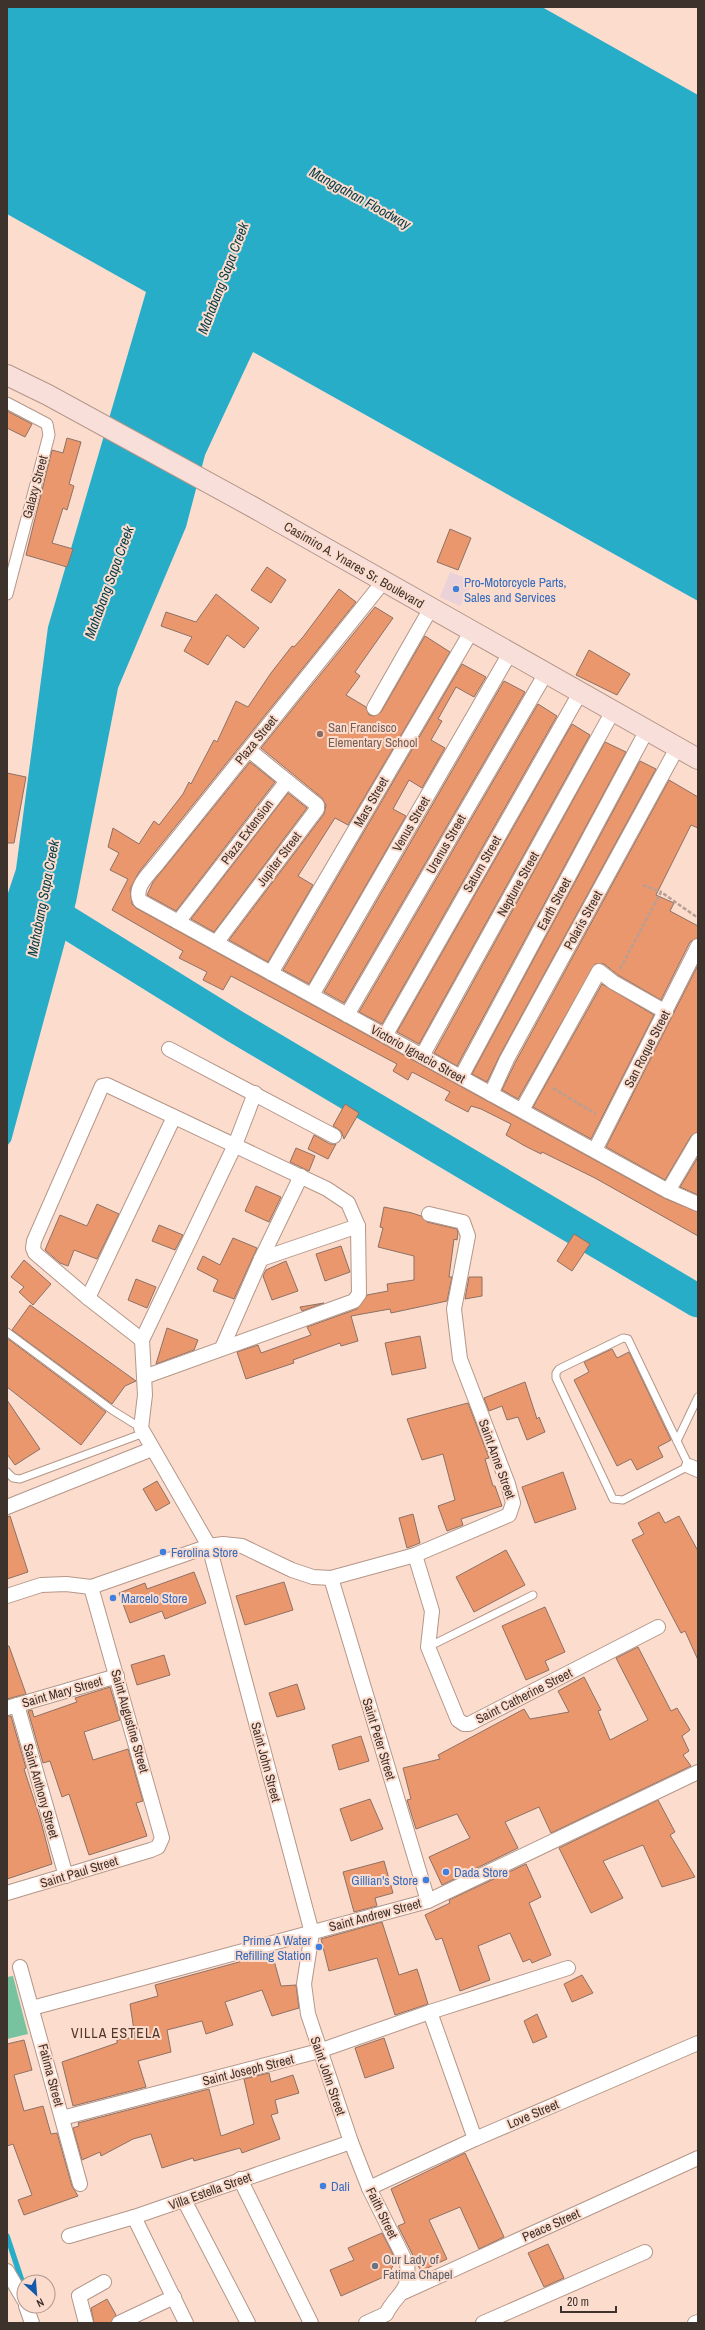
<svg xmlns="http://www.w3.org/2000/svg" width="705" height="2330" viewBox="0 0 705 2330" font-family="'Archivo Narrow',sans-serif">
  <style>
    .commercial { fill: #ebd2d9 }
    .green { fill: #77c3a0 }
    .water { fill: #28adc9 }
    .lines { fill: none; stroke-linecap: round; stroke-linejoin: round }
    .stream { stroke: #28adc9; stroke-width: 5.5 }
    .river { stroke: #28adc9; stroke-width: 33 }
    .building { fill: #ea976e; stroke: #8d7164 }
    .service-casing { stroke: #b49789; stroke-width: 9 }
    .pedestrian-casing { stroke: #b49789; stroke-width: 13 }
    .minor-casing { stroke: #b49789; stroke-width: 16 }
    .secondary-casing { stroke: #b49789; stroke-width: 22 }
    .path { stroke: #b79f93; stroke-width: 2.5; stroke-dasharray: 4 2; stroke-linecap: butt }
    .service { stroke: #fff; stroke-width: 7 }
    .pedestrian { stroke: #fff; stroke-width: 11 }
    .minor { stroke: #fff; stroke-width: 14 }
    .secondary { stroke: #f9dfda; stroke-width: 20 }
    .shop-dot { fill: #3f7fe0; stroke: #fcdccd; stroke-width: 1.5 }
    .education-dot { fill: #8d6e63; stroke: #fcdccd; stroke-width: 1.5 }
    .worship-dot { fill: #6b7280; stroke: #fcdccd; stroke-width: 1.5 }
    .labels { text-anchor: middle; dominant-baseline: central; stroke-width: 4; stroke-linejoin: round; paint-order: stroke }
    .street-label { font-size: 13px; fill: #3e322c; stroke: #fcdccd }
    .shop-label { font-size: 13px; fill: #366cbe; stroke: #fcdccd; text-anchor: start }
    .education-label { font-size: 13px; fill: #785e54; stroke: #fcdccd; text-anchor: start }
    .worship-label { font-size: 13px; fill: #5b616d; stroke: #fcdccd; text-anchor: start }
    .water-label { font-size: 14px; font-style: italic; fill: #043e4a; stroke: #fcdccd }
    .neighbourhood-label { font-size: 14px; letter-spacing: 1px; fill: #50372b; stroke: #fcdccd }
  </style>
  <rect width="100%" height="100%" fill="#fcdccd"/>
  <path class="commercial" d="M450,572L473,581L460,606L440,597Z"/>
  <path class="green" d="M13,1976L28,2034L7,2039V1977Z"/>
  <path class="water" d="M7,7H542L698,95V601L253,352L205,455L186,527L118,688L76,902L11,1141L7,1146V896L16,869L48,627L146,292L7,214Z"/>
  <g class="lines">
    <path class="stream" d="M7,2236L24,2287"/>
    <path class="river" d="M44,908L236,1027L698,1301"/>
  </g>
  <g class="building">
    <path d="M7,411L32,424L25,437L7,428Z"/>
    <path d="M67,438L81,442L69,484L74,486L67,510L63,508L52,543L73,549L67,567L26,555L52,450L63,453Z"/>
    <path d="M450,529L471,538L458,570L437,562Z"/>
    <path d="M267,567L286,580L271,603L251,590Z"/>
    <path d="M339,589L356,602L139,872L130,889L132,904L136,908L664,1198L698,1212V1236L595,1178L542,1152L541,1154L525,1146L506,1135L511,1124L481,1109L471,1106L468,1112L445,1100L450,1092L412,1072L408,1080L393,1071L397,1064L267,995L231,976L223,990L203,980L207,972L179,958L183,951L112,910L128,879L110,870L119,853L108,847L113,828L139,844L154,821L159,825L183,794L189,782L191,784L214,740L217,742L236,701L248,707L271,673L292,646L294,647L303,637Z"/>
    <path d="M216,594L259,628L244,648L227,635L208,665L184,651L192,637L161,626L166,612L196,622Z"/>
    <path d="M375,607L393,618L355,672L360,676L346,695L366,707L369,715L374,716L381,712L425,636L450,652L348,825L335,818L298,876L313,885L268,962L229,940L324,814L326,805L322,798L261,748Z"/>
    <path d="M589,650L630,674L617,695L576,675Z"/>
    <path d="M462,664L486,677L474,697L456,687L438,719L442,721L431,740L445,748L422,788L409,780L393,809L406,816L309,984L283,970Z"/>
    <path d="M504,681L525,692L344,1003L324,992Z"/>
    <path d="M538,704L557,716L382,1024L359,1012Z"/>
    <path d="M572,724L590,735L419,1044L397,1032Z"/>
    <path d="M605,742L626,752L457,1066L434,1053Z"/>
    <path d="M640,761L656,769L500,1055L487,1082L472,1074Z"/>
    <path d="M250,762L275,782L176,911L147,895L153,882Z"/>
    <path d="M7,773L26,777L14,843H7Z"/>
    <path d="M669,780L698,797V828L691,825L656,895L674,903L670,911L698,926V938L690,942L661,1000L618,975L604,964H595L518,1099L502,1090L515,1063Z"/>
    <path d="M288,793L307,808L214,932L191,919Z"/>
    <path d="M698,965V1132L691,1136L665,1180L606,1147Z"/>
    <path d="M602,984L654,1015L591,1139L533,1107Z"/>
    <path d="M345,1104L359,1113L344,1139L341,1131L333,1126Z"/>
    <path d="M314,1135L330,1144H336L328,1159L308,1149Z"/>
    <path d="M296,1148L315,1156L309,1171L290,1162Z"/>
    <path d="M698,1157V1195L680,1187Z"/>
    <path d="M256,1186L281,1197L269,1222L245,1211Z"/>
    <path d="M97,1204L119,1214L97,1259L74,1250L68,1266L60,1263L45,1250L60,1215L87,1226Z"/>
    <path d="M384,1207L412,1213L421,1216L427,1222L457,1229L458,1233L457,1240L454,1239L449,1277H452L447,1301L391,1313L390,1309L351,1316L358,1341L341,1346L340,1343L293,1360L294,1363L246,1379L237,1352L258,1345L261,1353L311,1335L307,1327L357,1309L367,1295L388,1291L387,1284L414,1280V1256L378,1247L383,1228L380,1227Z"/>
    <path d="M159,1225L183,1235L175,1250L152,1241Z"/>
    <path d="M574,1234L590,1244L572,1271L557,1261Z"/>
    <path d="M233,1238L257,1248L234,1299L213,1291L218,1280L197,1269L203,1256L220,1265Z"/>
    <path d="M341,1246L350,1272L325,1281L316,1254Z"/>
    <path d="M24,1260L51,1284L33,1305L19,1292L24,1287L11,1277Z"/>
    <path d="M286,1261L298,1291L272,1300L263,1276L266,1270Z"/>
    <path d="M469,1277H482V1296L465,1299Z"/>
    <path d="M136,1279L156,1287L147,1308L128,1300Z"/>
    <path d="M324,1303L302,1311L300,1307Z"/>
    <path d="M30,1305L136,1381L125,1386L112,1404L12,1330Z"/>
    <path d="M167,1328L198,1340L194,1350L156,1364Z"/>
    <path d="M420,1336L426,1368L392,1375L385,1343Z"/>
    <path d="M7,1338L106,1412L81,1445L7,1387Z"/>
    <path d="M612,1349L617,1358L629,1352L671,1440L658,1447L663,1457L637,1470L631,1459L617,1466L574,1380L589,1372L584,1362Z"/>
    <path d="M525,1382L537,1419L539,1417L545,1432L527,1440L518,1417L507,1420L502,1406L489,1411L484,1398Z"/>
    <path d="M7,1400L40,1449L15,1465L7,1454Z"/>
    <path d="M468,1403L489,1458L485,1459L493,1486H495L502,1506L461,1519L463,1525L447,1531L438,1506L455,1500L443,1454L422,1460L407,1419Z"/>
    <path d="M563,1472L576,1509L535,1523L522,1487Z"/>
    <path d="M157,1481L170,1503L156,1511L143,1489Z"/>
    <path d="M659,1512L665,1523L679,1516L698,1551V1660L685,1631L681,1633L632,1540L644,1534L638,1523Z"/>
    <path d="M413,1514L420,1543L407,1548L399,1518Z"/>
    <path d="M10,1516L28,1572L7,1579V1517Z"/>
    <path d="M506,1550L525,1585L474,1612L456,1577Z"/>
    <path d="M194,1572L206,1603L165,1619L162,1611L130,1623L119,1593L145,1583L147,1589Z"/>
    <path d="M284,1582L293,1610L245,1625L236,1596Z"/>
    <path d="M545,1607L565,1652L545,1661L549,1670L526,1680L502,1626Z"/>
    <path d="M7,1646H9L26,1694L7,1699Z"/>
    <path d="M638,1647L671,1711L677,1708L690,1730L682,1736L689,1751L683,1755L691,1766L551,1833L539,1807L505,1822L518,1848L442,1885L429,1857L470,1838L457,1814L416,1829L407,1800L411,1799L403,1768L440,1759L438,1755L524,1709L530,1719L569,1712L558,1691L584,1677L601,1710L598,1711L610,1740L614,1738L648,1720L616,1658Z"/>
    <path d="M164,1655L170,1675L137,1685L131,1665Z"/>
    <path d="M297,1684L305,1709L277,1717L269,1693Z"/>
    <path d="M110,1687L120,1720L84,1732L93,1760L128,1749L143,1801L136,1803L147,1836L89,1855L69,1794L62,1797L50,1761L43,1763L28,1711L32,1710L34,1717L77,1702L75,1698Z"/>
    <path d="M7,1716H11L26,1768L24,1769L40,1818L52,1864L7,1879Z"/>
    <path d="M361,1736L369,1761L339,1770L332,1745Z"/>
    <path d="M370,1799L383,1829L351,1841L340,1809Z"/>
    <path d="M658,1800L675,1832L670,1835L695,1877L662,1887L643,1845L603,1861L623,1898L591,1913L559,1848Z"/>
    <path d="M384,1861L393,1893L375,1898L377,1906L354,1912L343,1872Z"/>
    <path d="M526,1864L541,1897L529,1903L551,1955L532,1963L530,1959L523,1962L510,1933L478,1946L490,1980L460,1991L442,1938L436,1940L425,1915L450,1903L449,1900Z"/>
    <path d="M382,1922L399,1975L417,1969L428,2004L395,2015L377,1958L329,1971L321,1939Z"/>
    <path d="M272,1953L281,1986L296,1985L299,2008L272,2016L262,1990L225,2002L233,2025L206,2034L202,2021L167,2030L171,2052L138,2061L146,2087L73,2106L62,2062L117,2043V2040L135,2037L130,2004L158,1996L155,1985Z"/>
    <path d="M582,1975L593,1993L572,2002L564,1984Z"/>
    <path d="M537,2014L547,2037L533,2043L524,2021Z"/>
    <path d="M384,2038L394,2068L365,2078L355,2048Z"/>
    <path d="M24,2040L32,2070L14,2075L24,2111L43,2106L51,2134L57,2133L72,2186L78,2196L24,2215L18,2200L32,2195L13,2144L7,2146V2044Z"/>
    <path d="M269,2073L271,2082L293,2075L299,2093L275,2100L278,2113L271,2115L280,2139L242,2153L240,2148L194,2161L193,2158L162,2168L151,2134L133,2139L101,2156L100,2152L82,2160L73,2128L79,2126L78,2123L209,2089L221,2136L254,2124L244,2079Z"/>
    <path d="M465,2153L504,2237L479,2249L460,2207L429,2220L447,2259L421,2271L398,2226L405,2223L391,2189Z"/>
    <path d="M382,2233L396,2260L388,2275L341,2296L330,2270L354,2260L348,2248Z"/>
    <path d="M548,2244L564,2278L544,2287L528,2253Z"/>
    <path d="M107,2299L116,2315L111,2323H94L91,2308Z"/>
  </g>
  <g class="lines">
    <defs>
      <g id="service">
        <path d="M7,1332L112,1410L141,1428"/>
        <path d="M623,1338L628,1339L689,1466L623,1500L613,1499L556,1378V1373L559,1369Z"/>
        <path d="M677,1441L698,1397"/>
        <path d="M7,1472L13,1478L20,1479L144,1433"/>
        <path d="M428,1647L533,1595"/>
      </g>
      <path id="pedestrian" d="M7,403L47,424L49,435L7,594"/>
      <g id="minor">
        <path d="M383,582L157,864C149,874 133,888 140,901L668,1191L698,1204"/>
        <path d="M374,708L431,608"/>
        <path d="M178,922L287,781L249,750"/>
        <path d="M216,943L317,809V805L287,781"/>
        <path d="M271,973L471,632"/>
        <path d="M312,995L510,653"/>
        <path d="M347,1015L546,673"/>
        <path d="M385,1036L580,693"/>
        <path d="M169,1049L334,1136"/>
        <path d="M422,1056L613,711"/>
        <path d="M461,1077L647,730"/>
        <path d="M255,1093L235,1145L142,1340L145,1395L141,1428L209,1546L312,1933L304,1984L308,2014L351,2142L369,2188L407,2264C411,2293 397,2292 386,2314"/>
        <path d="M491,1094L507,1059L677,748"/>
        <path d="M522,1110L599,971L613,982L666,1012"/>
        <path d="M595,1150L698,946"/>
        <path d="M668,1191L698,1140"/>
        <path d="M261,1259L358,1226"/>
        <path d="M88,1298L174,1117"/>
        <path d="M142,1340L88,1298L35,1253L33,1248L34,1241L102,1086L107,1085L327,1189L348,1203L358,1226L359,1294L354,1301L144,1377"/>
        <path d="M222,1348L261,1259L301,1176"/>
        <path d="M689,1466L698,1470"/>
        <path d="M7,1507L152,1449"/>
        <path d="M415,1555L432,1611L428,1647L458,1720L464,1724H469L658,1627"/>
        <path d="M331,1578L428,1901"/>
        <path d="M7,1596L41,1585L66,1584L91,1587L209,1546L223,1544L242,1546L292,1570L313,1577L331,1578L415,1555L509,1515L513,1503L508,1484L460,1359L454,1309L468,1236L463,1222L429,1214"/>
        <path d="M17,1705L66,1876"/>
        <path d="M7,1708L117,1676"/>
        <path d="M7,1893L151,1850L158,1847L162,1838L91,1587"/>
        <path d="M20,1967L80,2184"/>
        <path d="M32,2008L428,1901L698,1772"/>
        <path d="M430,2012L475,2139"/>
        <path d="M62,2118L319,2051L430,2012L568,1968"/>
        <path d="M240,2179L311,2323"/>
        <path d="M369,2188L475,2139L698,2043"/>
        <path d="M184,2200L248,2323"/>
        <path d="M134,2217L186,2323"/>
        <path d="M69,2236L134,2217L351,2142"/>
        <path d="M7,2271L24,2300"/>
        <path d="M404,2292L698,2158"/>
        <path d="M26,2306L32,2323"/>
        <path d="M86,2323L79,2296L104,2282"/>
        <path d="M119,2323L174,2297"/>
        <path d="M366,2323L386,2314"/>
        <path d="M483,2323L645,2252"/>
        <path d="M695,2323L698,2322"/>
      </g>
      <path id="secondary" d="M7,375L48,395L251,506L698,759"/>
    </defs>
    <use href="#service" class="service-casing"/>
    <use href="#pedestrian" class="pedestrian-casing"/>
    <use href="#minor" class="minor-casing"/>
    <use href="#secondary" class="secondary-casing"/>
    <g class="path">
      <path d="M643,885L661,892"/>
      <path d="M620,969L661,892L698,918"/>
      <path d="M553,1088L596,1114"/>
    </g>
    <use href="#service" class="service"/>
    <use href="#pedestrian" class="pedestrian"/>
    <use href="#minor" class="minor"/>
    <use href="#secondary" class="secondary"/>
  </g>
  <g class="shop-dot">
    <circle cx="456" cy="589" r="4"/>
    <circle cx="163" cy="1552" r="4"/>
    <circle cx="113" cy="1598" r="4"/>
    <circle cx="446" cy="1872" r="4"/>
    <circle cx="426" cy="1880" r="4"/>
    <circle cx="319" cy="1947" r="4"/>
    <circle cx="323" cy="2186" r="4"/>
  </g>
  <circle class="education-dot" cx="320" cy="734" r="4"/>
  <circle class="worship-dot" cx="375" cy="2266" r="4"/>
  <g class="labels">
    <g class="street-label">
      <text transform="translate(35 487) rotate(-75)">Galaxy Street</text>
      <text transform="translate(354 565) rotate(30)">Casimiro A. Ynares Sr. Boulevard</text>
      <text transform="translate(256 740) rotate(-51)">Plaza Street</text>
      <text transform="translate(371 802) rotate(-60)">Mars Street</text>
      <text transform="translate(411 824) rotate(-60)">Venus Street</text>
      <text transform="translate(247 832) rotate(-53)">Plaza Extension</text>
      <text transform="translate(446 844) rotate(-60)">Uranus Street</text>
      <text transform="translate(279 859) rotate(-53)">Jupiter Street</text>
      <text transform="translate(482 864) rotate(-60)">Saturn Street</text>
      <text transform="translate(518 884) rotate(-61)">Neptune Street</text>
      <text transform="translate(554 904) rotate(-62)">Earth Street</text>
      <text transform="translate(583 920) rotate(-61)">Polaris Street</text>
      <text transform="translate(647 1049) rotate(-63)">San Roque Street</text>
      <text transform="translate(418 1054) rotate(29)">Victorio Ignacio Street</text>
      <text transform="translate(497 1459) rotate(70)">Saint Anne Street</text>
      <text transform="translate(62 1692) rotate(-16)">Saint Mary Street</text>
      <text transform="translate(524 1696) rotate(-27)">Saint Catherine Street</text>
      <text transform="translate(130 1721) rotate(74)">Saint Augustine Street</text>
      <text transform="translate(379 1739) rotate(73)">Saint Peter Street</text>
      <text transform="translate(266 1762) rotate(75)">Saint John Street</text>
      <text transform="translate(41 1791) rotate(74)">Saint Anthony Street</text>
      <text transform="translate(79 1872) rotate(-17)">Saint Paul Street</text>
      <text transform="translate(375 1915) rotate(-15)">Saint Andrew Street</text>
      <text transform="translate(248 2070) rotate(-14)">Saint Joseph Street</text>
      <text transform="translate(51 2075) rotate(75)">Fatima Street</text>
      <text transform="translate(328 2076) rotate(71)">Saint John Street</text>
      <text transform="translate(533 2114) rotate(-23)">Love Street</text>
      <text transform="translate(210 2191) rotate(-20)">Villa Estella Street</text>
      <text transform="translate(382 2213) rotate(64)">Faith Street</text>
      <text transform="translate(551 2225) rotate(-24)">Peace Street</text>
    </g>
    <g class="shop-label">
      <text x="464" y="582">Pro-Motorcycle Parts,<tspan x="464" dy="15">Sales and Services</tspan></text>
      <text x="171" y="1552">Ferolina Store</text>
      <text x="121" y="1598">Marcelo Store</text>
      <text x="454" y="1872">Dada Store</text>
      <text x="418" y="1880" text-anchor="end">Gillian's Store</text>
      <text x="311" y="1940" text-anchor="end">Prime A Water<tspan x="311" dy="15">Refilling Station</tspan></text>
      <text x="331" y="2186">Dali</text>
    </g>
    <g class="education-label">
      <text x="328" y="727">San Francisco<tspan x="328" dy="15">Elementary School</tspan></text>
    </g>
    <g class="worship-label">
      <text x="383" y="2259">Our Lady of<tspan x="383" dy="15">Fatima Chapel</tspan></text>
    </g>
    <g class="water-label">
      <text transform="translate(360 198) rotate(29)">Manggahan Floodway</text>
      <text transform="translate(223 278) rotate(-69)">Mahabang Sapa Creek</text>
      <text transform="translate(109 582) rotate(-70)">Mahabang Sapa Creek</text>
      <text transform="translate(43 898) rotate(-79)">Mahabang Sapa Creek</text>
    </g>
    <g class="neighbourhood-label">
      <text x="116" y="2033">VILLA ESTELA</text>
    </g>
  </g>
  <rect width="705" height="2330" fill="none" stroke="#3e322c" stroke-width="16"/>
  <g transform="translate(36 2294) rotate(154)"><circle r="19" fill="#fcdccd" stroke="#b0988d"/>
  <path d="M0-3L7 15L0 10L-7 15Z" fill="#135aaa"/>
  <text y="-6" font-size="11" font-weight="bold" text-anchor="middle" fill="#3e322c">N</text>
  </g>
  <path d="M561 2306v6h55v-6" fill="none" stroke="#3e322c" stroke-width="2"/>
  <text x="567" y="2306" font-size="12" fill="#3e322c" stroke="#fcdccd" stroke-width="3" paint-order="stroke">20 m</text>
</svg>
